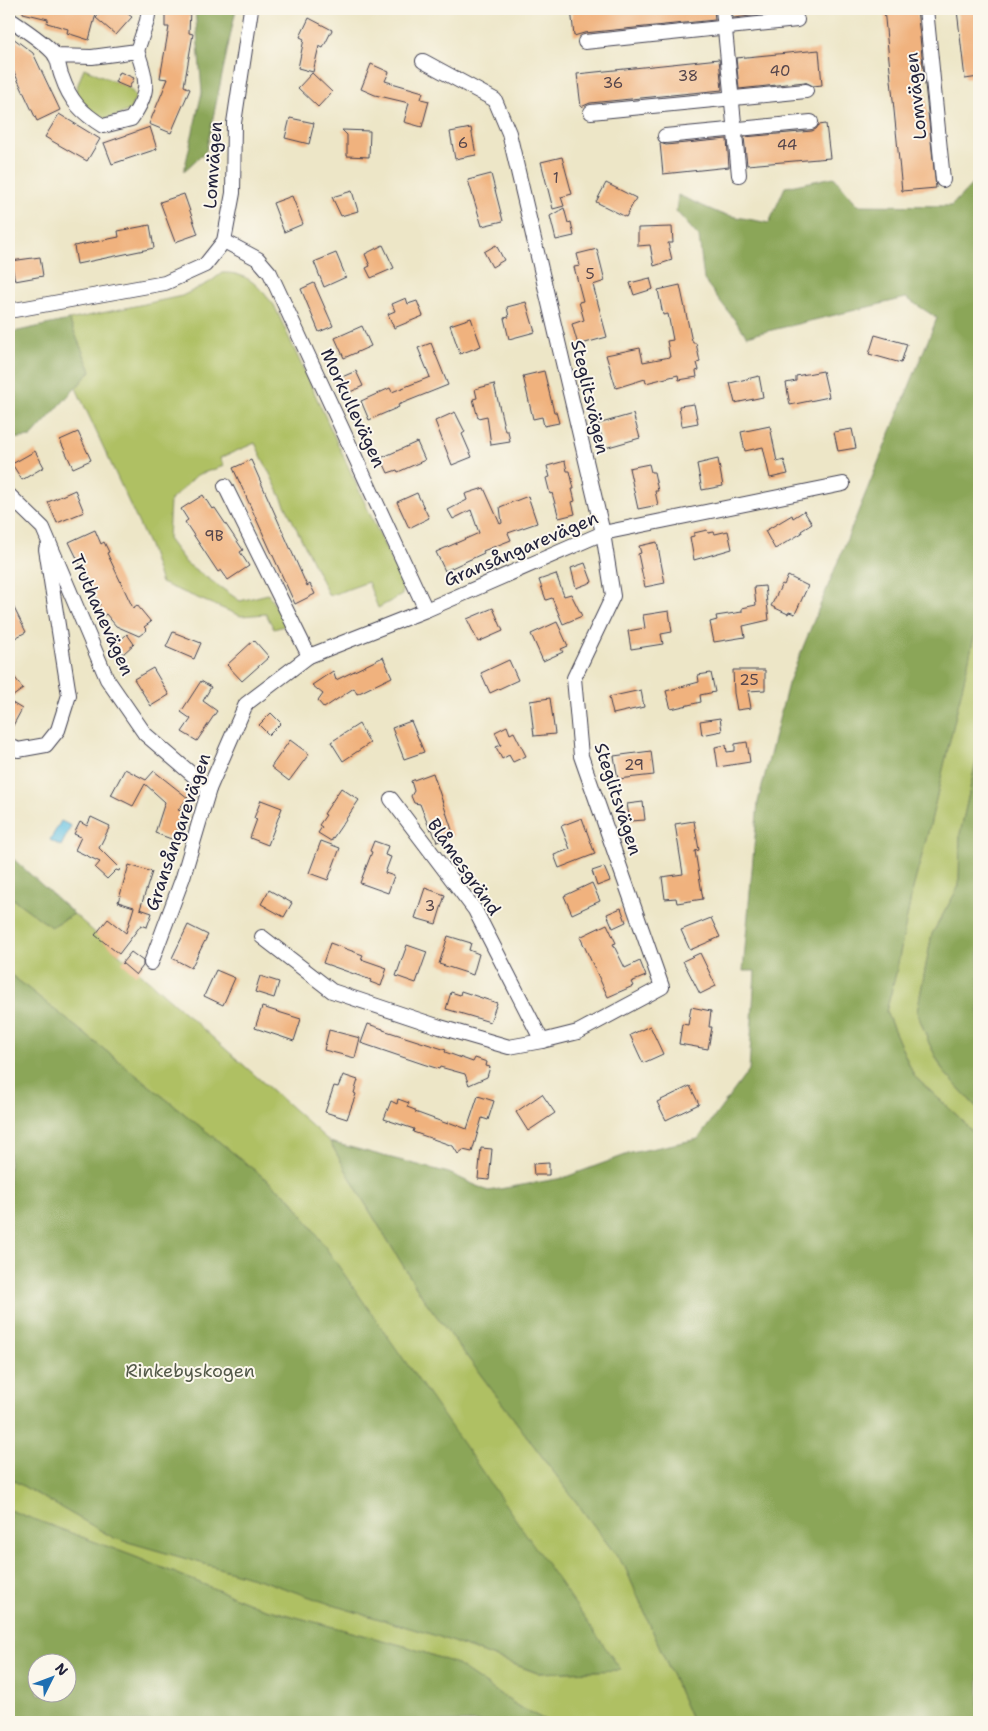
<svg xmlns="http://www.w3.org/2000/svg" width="988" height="1731" viewBox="0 0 988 1731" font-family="'Shantell Sans',sans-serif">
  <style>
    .green { fill: #afc063; stroke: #68714f }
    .forest { fill: #8ba659; stroke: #56644a; fill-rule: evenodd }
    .water { fill: #66c3e4; stroke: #447290 }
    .building { fill: #f0b27e }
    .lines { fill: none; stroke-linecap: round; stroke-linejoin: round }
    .minor-casing { stroke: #403f50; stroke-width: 16 }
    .minor { stroke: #fff; stroke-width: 14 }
    .labels { text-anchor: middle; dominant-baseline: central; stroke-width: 4; stroke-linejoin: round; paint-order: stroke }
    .number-label { font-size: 15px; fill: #56464c }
    .street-label { font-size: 18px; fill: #22223b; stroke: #fbf7ec }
    .park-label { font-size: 18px; fill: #535949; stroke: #fbf7ec }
  </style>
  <rect width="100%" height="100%" fill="#fbf7ec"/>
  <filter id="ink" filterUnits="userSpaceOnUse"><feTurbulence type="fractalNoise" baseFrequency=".02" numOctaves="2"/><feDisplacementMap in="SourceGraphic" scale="10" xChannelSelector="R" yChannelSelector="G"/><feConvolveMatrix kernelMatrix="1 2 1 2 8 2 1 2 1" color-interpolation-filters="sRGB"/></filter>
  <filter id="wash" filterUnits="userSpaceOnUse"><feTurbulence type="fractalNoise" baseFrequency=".0096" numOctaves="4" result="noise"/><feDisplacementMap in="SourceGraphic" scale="20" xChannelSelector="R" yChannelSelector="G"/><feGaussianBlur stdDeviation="1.12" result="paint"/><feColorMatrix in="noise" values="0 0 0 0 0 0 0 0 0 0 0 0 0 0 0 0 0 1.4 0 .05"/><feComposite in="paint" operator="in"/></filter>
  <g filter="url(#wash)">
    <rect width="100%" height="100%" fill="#ede6c7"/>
    <g class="green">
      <path d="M84,68L129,88L136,96L130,110L114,117L101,119L74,95Z"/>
      <path d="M222,273C248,272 258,286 274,305L403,586L402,595L378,608L368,582L329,596L255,443L220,458L224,466L197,475L170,501L168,539L186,563L240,601L268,594L287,625L274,629L266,614L241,616L161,583L149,546L76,388L91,371L69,320L182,296L210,282Z"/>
      <path d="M979,616V748L960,834L959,886L932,934L917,1012L929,1043L943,1071L979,1110V1141L962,1120L914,1076L886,1012L896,973L912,892L930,825Z"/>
      <path d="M9,896L51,927L74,914L330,1142L363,1200L423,1298L625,1567L692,1722H549L519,1707L454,1663L408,1647L262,1608L133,1556L9,1510V1478L114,1538L264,1581L339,1607L437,1636L537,1673L620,1670L293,1201L9,973Z"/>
    </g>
    <g class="forest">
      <path d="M195,9H236L206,151L184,171L202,92Z"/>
      <path d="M834,177L858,205L951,206L979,177V616L930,825L912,892L896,973L886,1012L914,1076L962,1120L979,1141V1722H692L625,1567L423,1298L363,1200L330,1142L449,1173L488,1191L563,1178L631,1153L698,1139L749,1070L755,971H743L758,802L788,684L937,318L906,298L747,336L704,280L699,237L676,211L678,195L721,214L769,223L785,187Z"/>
      <path d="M69,320L91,371L31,437L9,439V333Z"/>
      <path d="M979,748V1110L943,1071L929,1043L917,1012L932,934L959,886L960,834Z"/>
      <path d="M9,855L74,914L51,927L9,896Z"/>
      <path d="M9,973L293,1201L621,1670L538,1673L437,1636L339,1607L264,1581L114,1538L9,1478Z"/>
      <path d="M9,1510L133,1556L262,1608L408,1647L454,1663L519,1707L549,1722H9ZM38,1664H68V1694H38Z"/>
    </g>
    <path class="water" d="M61,821L71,826L61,846L50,840Z"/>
    <g id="blocks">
      <g class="building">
        <path d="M23,9H79L96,14L89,40L67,33L68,29L47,23L48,19L23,13Z"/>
        <path d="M104,9H132L128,14L132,17L116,35L96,18Z"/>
        <path d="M165,9H190L189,33L193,34L184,86L190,89L171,133L149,124L168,79L160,78L169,27H165Z"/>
        <path d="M571,9H714L715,20L584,33L574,36Z"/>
        <path d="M732,9H768V14L733,18Z"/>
        <path d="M884,9H917L936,188L902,191Z"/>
        <path d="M979,9V77L965,79L957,10Z"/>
        <path d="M309,18L332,30L323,48L319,46L313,72L298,68L304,39L300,37Z"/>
        <path d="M9,35L33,53L60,110L37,121L14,72L9,67Z"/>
        <path d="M819,50L822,85L813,86L805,82L739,89L736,58Z"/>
        <path d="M719,59L722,90L590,103L581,107L577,74Z"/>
        <path d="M371,64L389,72L385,81L423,92L421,99L429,101L422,127L404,122L409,103L375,95L361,89Z"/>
        <path d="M120,72L134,78L129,88L115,82Z"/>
        <path d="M312,73L332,92L318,107L298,88Z"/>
        <path d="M59,114L100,139L87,161L45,137Z"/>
        <path d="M290,118L314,123L309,144L285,138Z"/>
        <path d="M826,124L830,158L747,165L744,137L812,131L816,129L819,125Z"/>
        <path d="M150,127L157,149L112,164L104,143Z"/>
        <path d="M471,128L476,155L455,159L450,132Z"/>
        <path d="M342,130L370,131L369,157L347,156V135Z"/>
        <path d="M727,139L729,167L663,174L660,143L666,145Z"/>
        <path d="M562,157L572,194L561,197L564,206L553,209L541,162Z"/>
        <path d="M491,174L503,221L482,226L468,180Z"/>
        <path d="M606,183L636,198L626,217L596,202Z"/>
        <path d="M352,191L358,211L341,216L332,197Z"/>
        <path d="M184,194L198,234L175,242L160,202Z"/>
        <path d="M292,196L303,224L284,232L273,203Z"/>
        <path d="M564,208L568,223L571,222L574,236L556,240L550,216Z"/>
        <path d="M150,225L154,248L77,264L74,246L119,237L118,231Z"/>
        <path d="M672,227L673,243H668L672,260L654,266L650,245L638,246V228Z"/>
        <path d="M383,245L394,268L371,278L366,268L370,266L365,254Z"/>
        <path d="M496,245L504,260L492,267L484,252Z"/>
        <path d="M597,249L605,281L593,285L607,337L578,345L572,324L584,320L579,302L583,301L574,267L580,266L577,254Z"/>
        <path d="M336,253L346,277L324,287L314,262Z"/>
        <path d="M40,257L43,276L15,281L11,261Z"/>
        <path d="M650,278L653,289L634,295L630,283Z"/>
        <path d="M314,283L333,326L319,332L301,289Z"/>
        <path d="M680,285L691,337L693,343H696L700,362L697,363L699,370L696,371L697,377L679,380L678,375L646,383L645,379L616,388L606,355L640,348L643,362L670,357L667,341L673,340L668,314L663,315L658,290Z"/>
        <path d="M406,298L408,304L417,301L423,316L394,328L388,314L395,311L392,304Z"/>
        <path d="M526,302L535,332L509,339L504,318L509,317L507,307Z"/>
        <path d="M471,318L481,346L460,354L450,325Z"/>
        <path d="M362,326L371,346L344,358L335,338Z"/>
        <path d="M875,335L907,344L901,363L869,354Z"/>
        <path d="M431,343L448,385L398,405L399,407L369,420L361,401L390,388L392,392L430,377L418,348Z"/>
        <path d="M356,371L363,386L348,393L342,377Z"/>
        <path d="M544,371L554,412H556L559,423L544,426L542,417L533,419L523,376Z"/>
        <path d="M823,371L829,397L790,405L786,383L796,381V376Z"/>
        <path d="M759,376L763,397L735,403L730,383Z"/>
        <path d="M494,384L505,431H508L510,442L491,445L487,416L478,418L473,399L477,398L475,389Z"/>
        <path d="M694,404L698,423L682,426L679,406Z"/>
        <path d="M455,412L465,432L462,434L472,457L452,465L435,421Z"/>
        <path d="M633,414L640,438L605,448L598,424Z"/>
        <path d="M770,426L777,462L784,460L788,474L770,478L763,447L745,451L741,432Z"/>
        <path d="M852,429L856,448L838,451L834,432Z"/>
        <path d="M78,432L91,460L73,468L60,440Z"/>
        <path d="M417,442L425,460L398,472L397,470L388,473L381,458Z"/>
        <path d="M35,451L44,467L22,480L12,464Z"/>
        <path d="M718,459L723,486L702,490L697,464Z"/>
        <path d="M251,460L307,586L310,584L315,594L295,604L233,468Z"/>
        <path d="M565,461L567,471H570L574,489H572L575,501L572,502L575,514L559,518L552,493L550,494L546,478L550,477L547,466Z"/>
        <path d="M649,464L651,472H654L658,491H655L658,505L638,509L629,468Z"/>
        <path d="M484,488L500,524L502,523L500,507L528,496L537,523L508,533L511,540L483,551L484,553L445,571L436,552L479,533L471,510L453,519L448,510L467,500L465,494Z"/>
        <path d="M75,490L84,512L57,523L48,502Z"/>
        <path d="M417,493L429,518L409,528L397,502Z"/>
        <path d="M203,495L212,509L215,508L243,550L240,552L249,566L228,580L221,570L218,572L185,522L188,520L181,509Z"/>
        <path d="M804,511L812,524L801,531L802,533L775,549L765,531L792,515L793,518Z"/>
        <path d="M95,530L101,544L104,542L109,552L107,553L133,608L137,605L151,622L144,627L147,630L139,636L116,626L106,614L103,616L97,606L100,605L69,542Z"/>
        <path d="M707,530L708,533L714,532L715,534L728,531L732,549L694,560L690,537L694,536V533Z"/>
        <path d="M657,542L665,583L645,587L638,554L641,553L639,546Z"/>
        <path d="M585,563L592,582L576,588L571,568Z"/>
        <path d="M556,574L564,596L571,594L582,616L563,624L552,598L546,600L539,580Z"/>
        <path d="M788,576L808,586L795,614L789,612L788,614L771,606L782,584L784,585Z"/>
        <path d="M765,586L769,620L743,626L745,637L714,642L710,622L717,620L716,616L742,612V608L756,605L754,587Z"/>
        <path d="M9,598L26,632L13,639L9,630Z"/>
        <path d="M493,608L503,631L478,642L467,619Z"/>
        <path d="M669,611L672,632L661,634L663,644L631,649L628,631L645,628L643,615Z"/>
        <path d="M557,622L568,646L561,649L563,652L543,661L531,634Z"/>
        <path d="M173,632L201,643L194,659L166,647Z"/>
        <path d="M127,634L134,644L123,654L115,645Z"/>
        <path d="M254,640L269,657L242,681L227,665Z"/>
        <path d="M383,657L392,677L357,694L354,688L324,708L318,701L323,694L312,685L333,671L336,680Z"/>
        <path d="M509,660L518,680L490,693L481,673Z"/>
        <path d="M153,668L169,695L151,706L134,679Z"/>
        <path d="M9,669L23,689L9,699Z"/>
        <path d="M733,670H765V690L748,691L751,708L737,710L734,693Z"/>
        <path d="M711,673L715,692L700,695L701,702L671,709L666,691L699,682L698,675Z"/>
        <path d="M201,681L211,687L203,701L217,711L197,741L182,732L191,719L181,712Z"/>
        <path d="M641,690L644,707L613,714L609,697Z"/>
        <path d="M550,698L555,734L534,736L530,701Z"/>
        <path d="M9,701L22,709L9,733Z"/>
        <path d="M271,713L281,723L269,735L259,725Z"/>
        <path d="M720,718L722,731L702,735L700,721Z"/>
        <path d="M411,721L424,752L404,759L392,728Z"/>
        <path d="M359,724L370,743L343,761L331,742Z"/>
        <path d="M507,726L510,734L514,732L526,756L513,762L509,755L502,759L496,747L501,745L495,732Z"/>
        <path d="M290,740L309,754L289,781L271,767Z"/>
        <path d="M747,742L750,762L718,767L715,747L726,745L727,752L735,751V744Z"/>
        <path d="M651,751L654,775L618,779L614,756Z"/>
        <path d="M125,769L146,780L154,771L188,798L178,810L184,812L174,840L155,833L165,802L145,784L133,806L111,795Z"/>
        <path d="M433,773L454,836L437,842L432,829L430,830L420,804L414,803L411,796L414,791L411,781Z"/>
        <path d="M341,788L359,800L331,841L318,833L322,827L319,825L326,815L324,814Z"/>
        <path d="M261,800L282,808L268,845L250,838L257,819L254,818Z"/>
        <path d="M643,802L645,820L630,821L627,804Z"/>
        <path d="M91,817L110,826L99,848L120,869L119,871L116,870L107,879L95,868L100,862L75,850L81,837L74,834L80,822L87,826Z"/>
        <path d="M582,818L595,854L559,868L554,855L570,849L561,826Z"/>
        <path d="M694,821L699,850L695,851L703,899L677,903L676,898L665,899L662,877L683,874L675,824Z"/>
        <path d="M321,841L340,848L328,880L309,873Z"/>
        <path d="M374,841L388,846L385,855L391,857L385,873L394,876L388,893L360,883L372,852L370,851Z"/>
        <path d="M129,865L152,872L140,909L152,913L147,927L141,925L119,954L95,935L108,919L126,933L134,907L118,902Z"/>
        <path d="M604,867L610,881L597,886L592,871Z"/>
        <path d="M592,883L600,901L572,914L564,896Z"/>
        <path d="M425,888L445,895L436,924L415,918Z"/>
        <path d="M269,890L292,903L284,917L261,904Z"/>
        <path d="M621,908L626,922L613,928L607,914Z"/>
        <path d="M711,918L720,937L690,950L681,930Z"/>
        <path d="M607,924L616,943L613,944L625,968L640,961L646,976L631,982L633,986L608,997L580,937Z"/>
        <path d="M188,925L208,935L191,968L172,958Z"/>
        <path d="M448,936L471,943L469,950L479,954L473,975L439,964Z"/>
        <path d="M330,943L363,955L361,959L387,968L381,986L370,982L371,980L323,963Z"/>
        <path d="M407,945L427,952L416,983L396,976Z"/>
        <path d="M131,952L143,961V966L136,975L122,963Z"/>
        <path d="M700,953L716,986L700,994L683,961Z"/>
        <path d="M216,970L235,978L223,1005L204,996Z"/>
        <path d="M260,976L279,982L274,998L255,992Z"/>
        <path d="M461,991L497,1003L490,1022L446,1009L451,992L460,995Z"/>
        <path d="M262,1007L301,1019L294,1041L255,1028Z"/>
        <path d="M691,1007L711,1011L709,1027H712L708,1049L679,1044L682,1024L688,1025Z"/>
        <path d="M368,1024L383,1029V1030L446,1050L445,1052L473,1062L475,1058L487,1062L486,1066L490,1067L487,1077L469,1085L465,1074L440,1067L439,1069L423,1064L361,1043Z"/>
        <path d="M650,1026L663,1054L643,1063L630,1035Z"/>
        <path d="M329,1030L360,1038L355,1058L324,1050Z"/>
        <path d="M343,1075L358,1080L354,1093L356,1094L347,1119L325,1112L334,1086L338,1087Z"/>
        <path d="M690,1086L699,1104L666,1120L657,1102Z"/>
        <path d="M542,1094L555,1113L528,1131L516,1112Z"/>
        <path d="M478,1096L494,1101L488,1120L482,1118L472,1152L463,1150L458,1154L453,1146L413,1132L414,1129L384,1119L391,1101L397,1104L398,1099L409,1103L407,1107L415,1110V1112L448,1124V1122L467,1129Z"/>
        <path d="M481,1148L492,1149L489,1180L478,1179Z"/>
        <path d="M549,1163V1175H534L533,1164Z"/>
      </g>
    </g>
  </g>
  <g filter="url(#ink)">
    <use href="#blocks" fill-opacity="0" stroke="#403f50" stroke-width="1"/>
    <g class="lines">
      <defs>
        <g id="minor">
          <path d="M723,9L739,175"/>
          <path d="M926,9L943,180"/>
          <path d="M9,19C21,27 47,44 55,55C59,61 59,71 62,77C70,101 82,113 103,126L131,119C150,93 148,81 137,51L92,57L55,56"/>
          <path d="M585,42L797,20"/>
          <path d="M137,51L147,21L149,9"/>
          <path d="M591,112L806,91"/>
          <path d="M665,136L811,122"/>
          <path d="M224,241L258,259L270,273L426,610"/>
          <path d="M9,311L165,283L205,265L224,241L233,193L234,123L251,9"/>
          <path d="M225,486L309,656"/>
          <path d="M9,495L43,528L107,679L145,734L209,789"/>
          <path d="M9,745L18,750L46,745L58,730L69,695L46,549"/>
          <path d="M391,799L475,910L542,1041"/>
          <path d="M262,937L332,991L440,1027L509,1047L542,1041L578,1032L662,987L581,756L574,678L613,596L603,533L509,133L495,100L423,61"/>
          <path d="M151,963L183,877L209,789L246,704L309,656L426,610L603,533L843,484"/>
        </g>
      </defs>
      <use href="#minor" class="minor-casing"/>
      <use href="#minor" class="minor"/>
    </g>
  </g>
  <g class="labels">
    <g class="number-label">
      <text x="780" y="71">40</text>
      <text x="688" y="76">38</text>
      <text x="613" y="83">36</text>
      <text x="463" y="143">6</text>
      <text x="787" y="145">44</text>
      <text x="556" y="178">1</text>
      <text x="590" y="274">5</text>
      <text x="214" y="536">9B</text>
      <text x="749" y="680">25</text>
      <text x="634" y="765">29</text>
      <text x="430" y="906">3</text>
    </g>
    <g class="street-label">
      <text transform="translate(916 96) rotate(-96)">Lomvägen</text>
      <text transform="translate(213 165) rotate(-86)">Lomvägen</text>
      <text transform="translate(590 397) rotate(77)">Steglitsvägen</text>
      <text transform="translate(353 408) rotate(65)">Morkullevägen</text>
      <text transform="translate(521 549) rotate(-23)">Gransångarevägen</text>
      <text transform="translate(102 615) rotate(66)">Truthanevägen</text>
      <text transform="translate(618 799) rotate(72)">Steglitsvägen</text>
      <text transform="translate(178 832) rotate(-71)">Gransångarevägen</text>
      <text transform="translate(464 867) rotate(55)">Blåmesgränd</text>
    </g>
    <g class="park-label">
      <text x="190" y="1371">Rinkebyskogen</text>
    </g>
  </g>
  <rect width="988" height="1731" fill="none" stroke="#fbf7ec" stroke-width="30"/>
  <g transform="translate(52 1678) rotate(48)"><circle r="24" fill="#fbf7ec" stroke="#a4a2a5"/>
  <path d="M0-4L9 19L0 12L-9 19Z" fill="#1f6fb2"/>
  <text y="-8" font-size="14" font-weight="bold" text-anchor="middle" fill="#22223b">N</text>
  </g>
</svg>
